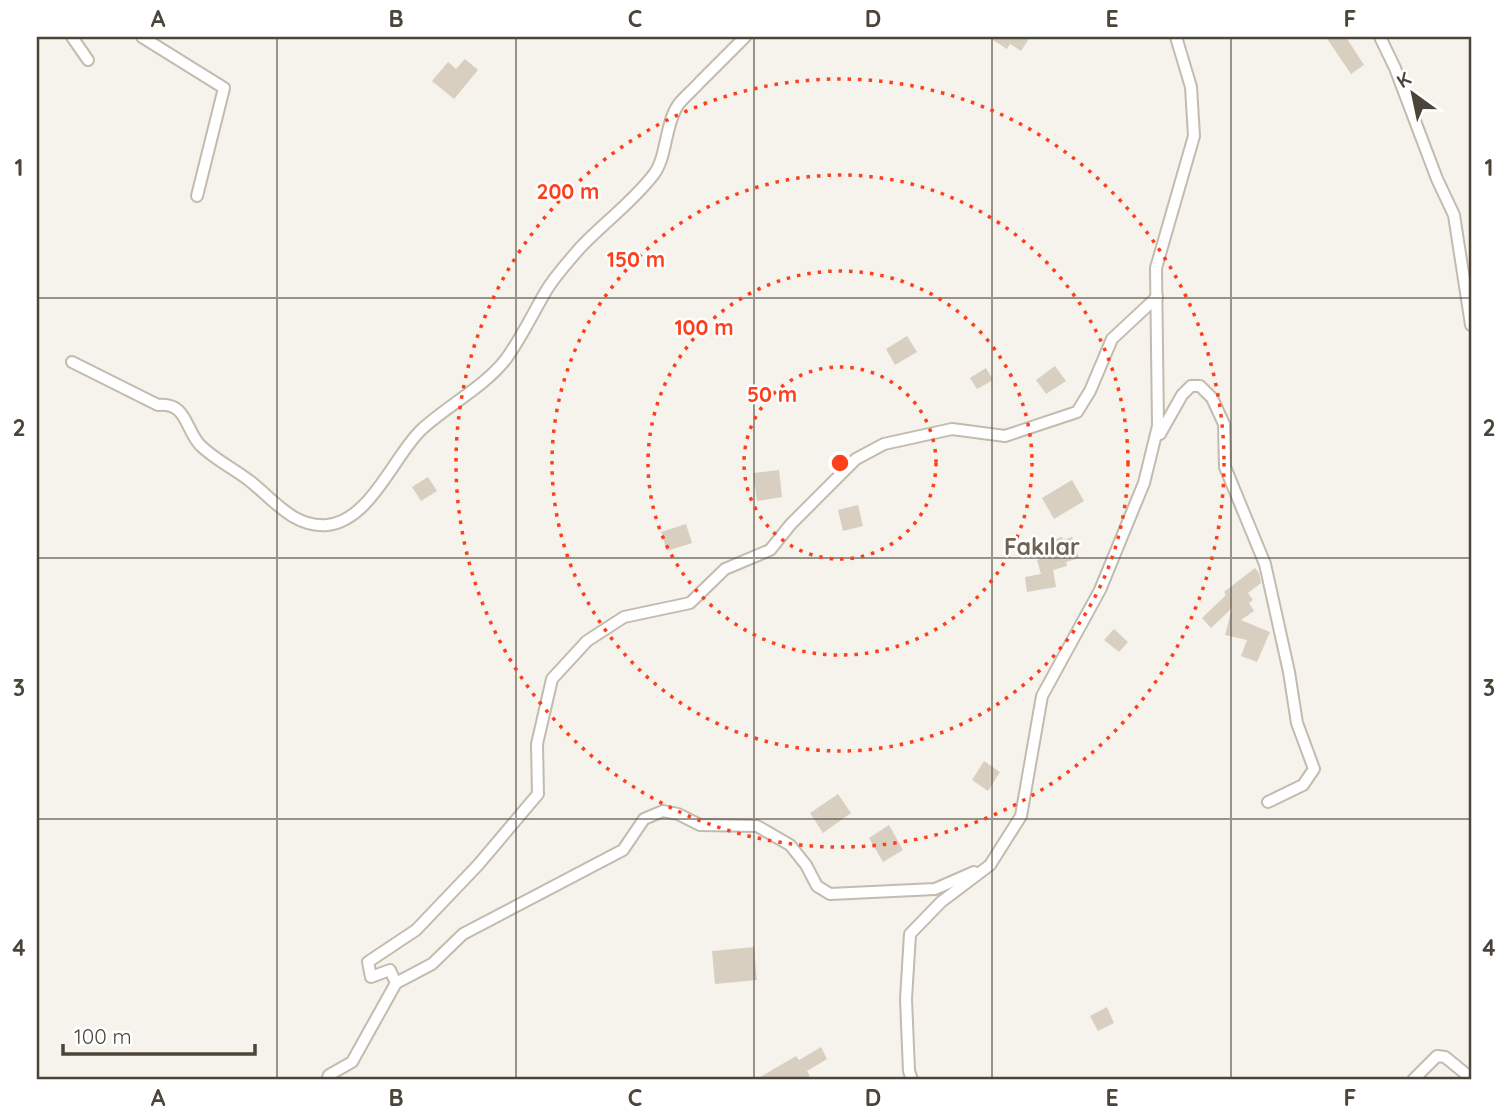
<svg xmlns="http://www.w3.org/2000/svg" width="1508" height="1117" viewBox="0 0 1508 1117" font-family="Quicksand,sans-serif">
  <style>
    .building { fill: #d8cfc1 }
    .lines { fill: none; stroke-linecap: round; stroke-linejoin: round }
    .minor-casing { stroke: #c2bbae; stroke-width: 14 }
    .minor { stroke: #fff; stroke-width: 10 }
    .grid { fill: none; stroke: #4b4439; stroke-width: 2; stroke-opacity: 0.55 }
    .ring { fill: none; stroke: #fc3f1d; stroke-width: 3.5; stroke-dasharray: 3.5 7 }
    .labels { text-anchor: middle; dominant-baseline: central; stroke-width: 5; stroke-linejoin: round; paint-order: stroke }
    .neighbourhood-label { font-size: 23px; font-weight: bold; fill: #6e6250; stroke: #fff }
    .centre { fill: #fc3f1d; stroke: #fff; stroke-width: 3.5 }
    .ring-label { font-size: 21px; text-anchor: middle; font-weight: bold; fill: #fc3f1d; stroke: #fff; stroke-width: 5; stroke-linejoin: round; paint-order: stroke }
    .neatline { fill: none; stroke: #4b4439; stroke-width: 2.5 }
    .grid-label { font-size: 23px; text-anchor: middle; font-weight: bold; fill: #4b4439 }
  </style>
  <rect width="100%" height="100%" fill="#f6f3ec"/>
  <g class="building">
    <path d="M988,37H1030L1021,51L1010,44L1007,49Z"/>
    <path d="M1326,37H1346L1364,65L1351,74Z"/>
    <path d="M465,59L478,70L454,99L432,81L448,62L456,69Z"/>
    <path d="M907,336L917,352L895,365L886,349Z"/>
    <path d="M1055,366L1066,381L1046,394L1036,380Z"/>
    <path d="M986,368L993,380L977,389L970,378Z"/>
    <path d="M779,470L782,497L757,501L753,473Z"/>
    <path d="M428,477L437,491L421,501L412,487Z"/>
    <path d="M1072,480L1084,501L1054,519L1042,498Z"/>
    <path d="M858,505L863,526L843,531L838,510Z"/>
    <path d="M686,524L692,543L667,551L661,532Z"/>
    <path d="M1062,537L1063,540L1072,537L1079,558L1066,562L1067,566L1053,570L1056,587L1027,592L1025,577L1041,574L1037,560L1040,559L1036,545Z"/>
    <path d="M1255,568L1259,573L1261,583L1248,593L1253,600L1249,603L1254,611L1241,620L1270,632L1257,662L1241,656L1247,640L1225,635L1232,608L1211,628L1202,618L1226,595L1224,592Z"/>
    <path d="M1114,629L1128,642L1119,652L1104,640Z"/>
    <path d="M984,761L1000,772L988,791L972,780Z"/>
    <path d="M838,794L851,813L823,833L810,813Z"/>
    <path d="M889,825L903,850L883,862L869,838Z"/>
    <path d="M754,947L757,980L715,984L712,951Z"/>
    <path d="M1107,1007L1114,1023L1098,1031L1090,1016Z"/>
    <path d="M821,1047L827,1059L807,1071L810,1076L803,1080H755L796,1056L799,1060Z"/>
  </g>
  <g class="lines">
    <defs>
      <g id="minor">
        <path d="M72,37L88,60"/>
        <path d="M142,37L224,88L197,196"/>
        <path d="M1380,37L1395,68L1437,179L1454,215L1471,325"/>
        <path d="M72,362L158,405C187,402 185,429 200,445C215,460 235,469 251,482C274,500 294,528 327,525C370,521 394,456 421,430C448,405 483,388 506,359C522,337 533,313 546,291C555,276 568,262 579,249C603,223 632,203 654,174C667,157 665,124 678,105C684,97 693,90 700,82C715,67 730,52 745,37"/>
        <path d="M1160,434L1182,395L1191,386H1200L1212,398L1224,424L1225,467L1265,564L1289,672L1297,723L1314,769L1303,785L1268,802"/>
        <path d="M396,983L390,970L371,977L368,962L416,930L478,865L538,794L537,744L552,679L587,641L624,617L690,603L725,569L770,550L791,524L856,459L884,444L952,429L1005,436L1077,412L1090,391L1112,339L1157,297"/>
        <path d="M327,1080L329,1075L352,1062L396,983L432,964L463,934L623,850L644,819L663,811L678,814L700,825L757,826L790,845L806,865L817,886L830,894L935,889L974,872"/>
        <path d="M912,1080L909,1071L906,999L910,934L941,902L990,865L1021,816L1042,696L1100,590L1144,483L1158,426L1156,268L1194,136L1191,87L1176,37"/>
        <path d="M1413,1080L1437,1056L1445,1057L1471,1078"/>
      </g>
    </defs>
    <use href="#minor" class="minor-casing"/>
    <use href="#minor" class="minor"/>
  </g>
  <path class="grid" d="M277,37V1080M516,37V1080M754,37V1080M992,37V1080M1231,37V1080M37,298H1471M37,558H1471M37,819H1471"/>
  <g class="ring">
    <circle cx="840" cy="463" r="96"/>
    <circle cx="840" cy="463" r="192"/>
    <circle cx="840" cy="463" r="288"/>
    <circle cx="840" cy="463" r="384"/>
  </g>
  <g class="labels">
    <g class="neighbourhood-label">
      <text x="1042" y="546">Fakılar</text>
    </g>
  </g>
  <circle cx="840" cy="463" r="10" class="centre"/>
  <g class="ring-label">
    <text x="568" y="199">200 m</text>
    <text x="636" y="267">150 m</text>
    <text x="704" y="335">100 m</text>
    <text x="772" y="402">50 m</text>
  </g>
  <rect width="1508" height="1117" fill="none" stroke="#ffffff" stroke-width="77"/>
  <g transform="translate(1413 94) rotate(327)" stroke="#ffffff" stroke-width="5" paint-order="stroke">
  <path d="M0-5L12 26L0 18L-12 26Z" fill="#4b4439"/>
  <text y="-10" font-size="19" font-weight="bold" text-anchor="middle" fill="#4b4439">K</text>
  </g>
  <path d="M63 1044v10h192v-10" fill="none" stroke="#4b4439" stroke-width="3.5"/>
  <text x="74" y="1044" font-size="21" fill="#4b4439" stroke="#ffffff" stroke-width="5" paint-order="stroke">100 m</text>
  <rect x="38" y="38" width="1432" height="1040" class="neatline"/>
  <g class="grid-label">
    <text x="158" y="27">A</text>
    <text x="396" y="27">B</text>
    <text x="635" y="27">C</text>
    <text x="873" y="27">D</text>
    <text x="1112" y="27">E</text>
    <text x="1350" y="27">F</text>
    <text x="19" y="176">1</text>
    <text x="1489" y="176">1</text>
    <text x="19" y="436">2</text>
    <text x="1489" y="436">2</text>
    <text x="19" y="696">3</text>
    <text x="1489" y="696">3</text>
    <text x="19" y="956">4</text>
    <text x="1489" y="956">4</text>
    <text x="158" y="1106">A</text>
    <text x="396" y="1106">B</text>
    <text x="635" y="1106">C</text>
    <text x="873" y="1106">D</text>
    <text x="1112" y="1106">E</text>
    <text x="1350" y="1106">F</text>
  </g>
</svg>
